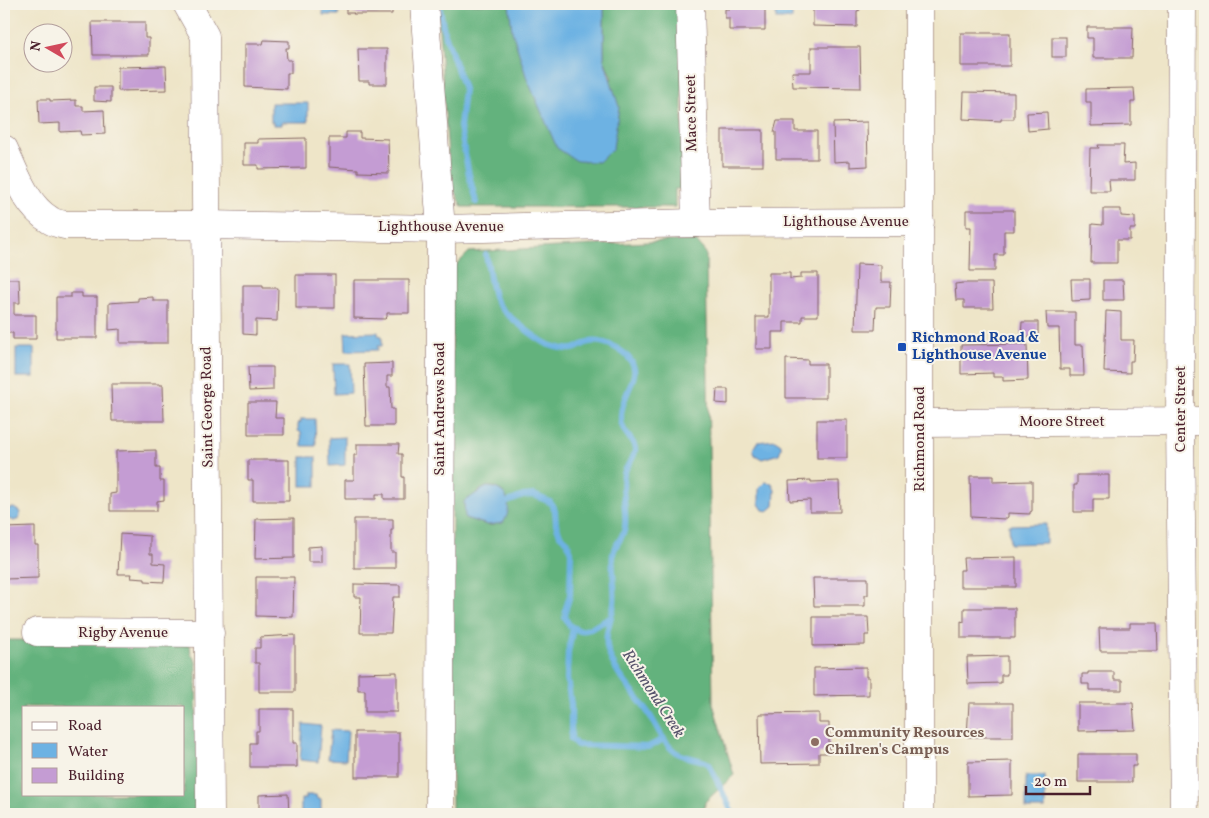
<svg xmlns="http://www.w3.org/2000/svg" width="1209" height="818" viewBox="0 0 1209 818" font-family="Vollkorn,serif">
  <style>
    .forest { fill: #63b27d; stroke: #566854; fill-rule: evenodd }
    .water { fill: #6db2e3; stroke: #5c6887 }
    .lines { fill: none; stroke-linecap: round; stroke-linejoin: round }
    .stream { stroke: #6db2e3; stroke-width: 6 }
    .building { fill: #c49cd3 }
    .minor-casing { stroke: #836462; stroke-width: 29 }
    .minor { stroke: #fff; stroke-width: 28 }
    .transit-dot { fill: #1a4fb4; stroke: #f7f3e8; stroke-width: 2 }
    .education-dot { fill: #8d6e63; stroke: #f7f3e8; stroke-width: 2 }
    .labels { text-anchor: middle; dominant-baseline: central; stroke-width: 4; stroke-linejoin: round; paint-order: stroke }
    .street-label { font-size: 15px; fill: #4a1f2b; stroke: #f7f3e8 }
    .transit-label { font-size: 15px; font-weight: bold; fill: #164399; stroke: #f7f3e8; text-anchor: start }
    .education-label { font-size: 15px; font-weight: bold; fill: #785e54; stroke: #f7f3e8; text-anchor: start }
    .water-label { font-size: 16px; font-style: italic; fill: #56526b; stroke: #f7f3e8 }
  </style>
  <rect width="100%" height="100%" fill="#f7f3e8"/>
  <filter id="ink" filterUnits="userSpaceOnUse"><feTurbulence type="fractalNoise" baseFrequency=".02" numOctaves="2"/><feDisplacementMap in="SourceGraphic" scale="10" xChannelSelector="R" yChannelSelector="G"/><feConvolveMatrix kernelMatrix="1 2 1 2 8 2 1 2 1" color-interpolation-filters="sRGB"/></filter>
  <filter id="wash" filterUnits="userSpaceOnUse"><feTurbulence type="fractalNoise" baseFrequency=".0096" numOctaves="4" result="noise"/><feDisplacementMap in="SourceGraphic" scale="20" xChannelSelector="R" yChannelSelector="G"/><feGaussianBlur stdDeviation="1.12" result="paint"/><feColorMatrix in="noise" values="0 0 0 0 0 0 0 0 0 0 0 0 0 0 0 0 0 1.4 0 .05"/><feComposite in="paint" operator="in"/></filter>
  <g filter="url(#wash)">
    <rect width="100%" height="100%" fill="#eee5c8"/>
    <g class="forest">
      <path d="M437,4H509L512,31L612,79L604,59V4H681L683,189H675V207H462L450,183Z"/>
      <path d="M665,241H696L706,253L713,704L734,775L705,802L704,814H452V269L469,252ZM487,487H494L503,492L495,525H488L465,518C469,502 471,493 487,487Z"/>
      <path d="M4,640L184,641L190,645L191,654L196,661L198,814H4ZM24,707H184V794H24Z"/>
    </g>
    <g class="water">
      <path d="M323,4H338L339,15H323Z"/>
      <path d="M509,4H604V59L619,107L613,148L599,162L577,161L557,148L527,79L512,31Z"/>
      <rect x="776" y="4" width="16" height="15"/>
      <path d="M271,103H308V122H282V125H273V122H271Z"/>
      <path d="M378,332V335L382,336V346H378V350L346,351L345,333Z"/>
      <rect x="16" y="348" width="18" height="29"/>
      <path d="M333,364H350L351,393L334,394Z"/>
      <path d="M301,419H315L316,446H302L301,432L298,431V423L301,422Z"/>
      <path d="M345,437V465L330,466L329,438Z"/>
      <path d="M775,440L781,444V449L779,454L762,459L755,455L753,449L757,442Z"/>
      <rect x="301" y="457" width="15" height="29"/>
      <path d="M765,482L772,483L775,490L774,506L768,511L763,510L759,504V488Z"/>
      <path d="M487,487C508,487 514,507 503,523L488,525L465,518L464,501C473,497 479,490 487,487Z"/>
      <path d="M14,508L20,512L19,519L14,521L9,519L4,522V509Z"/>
      <path d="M1046,524V543L1010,544L1009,525Z"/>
      <path d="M303,724L321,726L318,762L300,760Z"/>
      <path d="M331,730L348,731L346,760L328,759Z"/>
      <rect x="1026" y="776" width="19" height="33"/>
      <path d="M306,795H316L317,799H321V814H301V799H306Z"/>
    </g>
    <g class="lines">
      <g class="stream">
        <path d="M439,4L444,31L464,89L460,127L469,175L476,202"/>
        <path d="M486,255C489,269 490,285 495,299C499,311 537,339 549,345C555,347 566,350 572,349C578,349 583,343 589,342C605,339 630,352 634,368C637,381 620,399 621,418C621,434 637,441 635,451C634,460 626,465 624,474C621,492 627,509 625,527C624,537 615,544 613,554C611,570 616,587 614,603C612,620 603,633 608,651C615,674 634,692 647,711C656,723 662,742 674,751C684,759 699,757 709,764L733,814"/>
        <path d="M500,505L523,496L534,495L550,502L555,511L556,524L560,535L567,541L571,552L570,595L566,608L565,618L570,626L580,631L590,629L610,618"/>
        <path d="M573,628L568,652L567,679L571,704V739L577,745L648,747L664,739"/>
      </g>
    </g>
    <g id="blocks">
      <g class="building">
        <path d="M346,4H392V14H353L354,13H346Z"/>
        <path d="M729,4H765V30H729V18H725V9H729Z"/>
        <path d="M813,4H860V10L857,11V27L813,26Z"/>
        <path d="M92,22H145V38H149V55H93Z"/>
        <path d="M1087,27H1133L1132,58H1093V38H1087Z"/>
        <rect x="961" y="33" width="49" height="33"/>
        <rect x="1052" y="37" width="14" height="20"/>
        <path d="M264,40L289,41V48H286L287,60H291V73H287V89L245,87V44H263Z"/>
        <path d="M811,47H860L861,88L793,87L792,72H811Z"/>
        <path d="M358,49H387V84H369V81H359Z"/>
        <path d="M166,66L167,90L118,91V67Z"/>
        <path d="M94,87H111V102L94,101Z"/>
        <path d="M1134,88L1135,102H1131V125L1091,126V102H1086V89Z"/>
        <path d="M964,92L1014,93V119H1001V121L963,119Z"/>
        <path d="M38,99H50V101L76,100V106H83V111L104,110L105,134L81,135L80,131L60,132V123L39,124Z"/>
        <path d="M1047,112L1048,129L1028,131L1027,113Z"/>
        <path d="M777,121H795V131H817V159H776V132H774Z"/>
        <path d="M867,122L868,166L850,167V161L834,162L833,123Z"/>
        <rect x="722" y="130" width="41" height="36"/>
        <path d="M346,132H360V138L388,139L389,173L358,172V169L329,167V138H346Z"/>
        <path d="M306,138V168L258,169V165H244V143H258V139Z"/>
        <path d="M1098,145H1124L1123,164L1135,163V180H1109L1110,191H1089L1090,148H1099Z"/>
        <path d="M1103,209H1121V216L1135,217V229H1130V240H1117V263H1091L1092,224L1103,225Z"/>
        <path d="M966,210H1014V231H1004V255H995V271H970L971,227H966Z"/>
        <path d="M857,264L881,265V282H891L890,307H876L875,330H855Z"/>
        <path d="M769,273H790V279L801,278V273H818V316H802V322H784V332H772V349H756V317H769Z"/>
        <rect x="296" y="275" width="39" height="33"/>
        <path d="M4,279H19L20,303H14V315H36V339H13V333H4Z"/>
        <path d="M1071,279H1090V300L1072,301Z"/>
        <path d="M354,280H409V313H387V317L385,319L354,318Z"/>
        <path d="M1103,280H1123L1124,300H1103Z"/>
        <path d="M963,283H992L993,308H964V300H956L955,284Z"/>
        <path d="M243,285H263V288H278L277,321L256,320V335L243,334Z"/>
        <path d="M71,293H82V297H97V338H56V297H71Z"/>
        <path d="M153,297V301H168V343H120V329L109,330V303L138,301V298Z"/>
        <path d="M1106,311L1121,312V340H1134L1133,361H1130V373L1104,372Z"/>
        <path d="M1046,312H1075V345H1083L1084,376H1070V369H1060L1059,328H1047Z"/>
        <path d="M1022,322H1038V337H1021Z"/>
        <path d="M1027,344L1028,380L1003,381V377H993V373L961,374V345Z"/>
        <path d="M786,359L808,360V364H826V398H786Z"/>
        <path d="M392,363V376H387V387H390L391,409H394V426H366L364,364Z"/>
        <path d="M248,367H273V390L249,391Z"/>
        <path d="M111,384H160V385H163L164,421H112Z"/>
        <path d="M717,389H728V404L716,403Z"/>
        <path d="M248,402H276L275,418H284V435H248Z"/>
        <rect x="817" y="420" width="30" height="38"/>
        <path d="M357,444H399L398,454H402V477H404V499H384V494H376V499H345V480H354V455H357Z"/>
        <path d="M156,450V468H160V481H164V500L157,501V511H110V494L116,493V451Z"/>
        <path d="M248,460H289V501H253V480H248Z"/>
        <path d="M1077,475H1109V499H1093V512H1074V485H1077Z"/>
        <path d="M970,476H993V482L1032,481V511L1030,512V514L1008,513V517L1005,519L971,517Z"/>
        <path d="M811,480V482L839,481L840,512H810V500L790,501L789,481Z"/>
        <path d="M294,518V558L255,559L256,519Z"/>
        <path d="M354,519H393V530H391V552H395V568H354Z"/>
        <path d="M35,527V545H38V578L4,579V528Z"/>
        <path d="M120,534L150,536V554H153V563L165,564L164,582L145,581V579L131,578L132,574H118Z"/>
        <path d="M322,546V562H308V547Z"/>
        <path d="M1016,557V587H960V570H964L963,558Z"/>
        <path d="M256,577H294L293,617L256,616Z"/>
        <path d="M813,578H868V595H865V606H814Z"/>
        <path d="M354,584L400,585V597H393L391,633H360L361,597H354Z"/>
        <path d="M964,608H1015V638H961V621L964,622Z"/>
        <path d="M813,617H868L869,635H865V645L813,646Z"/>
        <path d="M1130,623H1157L1158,651H1100L1099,628H1130Z"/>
        <path d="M295,635V692H259V663H255V648H260V637Z"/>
        <path d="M1007,656V675H1001V683L968,684L967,657Z"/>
        <path d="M866,667V677H869V695L814,696V668Z"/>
        <path d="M397,672V712H365V690H358V673Z"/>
        <path d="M1088,672H1114V680H1122V690H1089V684H1082V674H1088Z"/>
        <path d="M969,703H1013V737H967Z"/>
        <path d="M1078,703H1133L1135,730L1078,731Z"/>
        <path d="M259,709H293V743H297V767H250V743H256V731H259Z"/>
        <path d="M819,713V723H829V753H819V763L760,764L759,714Z"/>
        <rect x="355" y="732" width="44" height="45"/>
        <path d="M1078,754H1136V766H1132V782H1078Z"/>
        <path d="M1012,761V795L968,796V762Z"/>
        <path d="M288,794L289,814H259V795Z"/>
      </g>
    </g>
  </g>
  <g filter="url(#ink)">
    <use href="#blocks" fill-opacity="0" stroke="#836462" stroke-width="1"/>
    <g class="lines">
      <defs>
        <g id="minor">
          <path d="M187,4L205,36L210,814"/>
          <path d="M424,4L441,229L440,814"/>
          <path d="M690,4L696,223"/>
          <path d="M919,4V814"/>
          <path d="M1182,4L1180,421L1184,814"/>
          <path d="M4,149C15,173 26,206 50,220C54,223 60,224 65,225H206L441,229L696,223L920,222"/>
          <path d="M920,423L1205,421"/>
          <path d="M37,632L210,633"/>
        </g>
      </defs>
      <use href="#minor" class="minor-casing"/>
      <use href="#minor" class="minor"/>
    </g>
  </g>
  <rect class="transit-dot" x="897" y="342" width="10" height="10" rx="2.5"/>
  <circle class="education-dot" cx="815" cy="742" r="5"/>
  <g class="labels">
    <g class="street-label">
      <text transform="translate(692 113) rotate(-91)">Mace Street</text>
      <text x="846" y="222">Lighthouse Avenue</text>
      <text x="441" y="227">Lighthouse Avenue</text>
      <text transform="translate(208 407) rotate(-91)">Saint George Road</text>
      <text transform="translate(440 409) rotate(-90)">Saint Andrews Road</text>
      <text transform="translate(1181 409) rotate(-90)">Center Street</text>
      <text x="1062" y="422">Moore Street</text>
      <text transform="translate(920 439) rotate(-90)">Richmond Road</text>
      <text x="123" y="633">Rigby Avenue</text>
    </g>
    <g class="transit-label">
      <text x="912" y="338">Richmond Road &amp;<tspan x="912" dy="17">Lighthouse Avenue</tspan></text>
    </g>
    <g class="education-label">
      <text x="825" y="733">Community Resources<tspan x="825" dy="17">Chilren's Campus</tspan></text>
    </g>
    <g class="water-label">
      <text transform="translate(653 694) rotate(57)">Richmond Creek</text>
    </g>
  </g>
  <rect width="1209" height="818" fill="none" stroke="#f7f3e8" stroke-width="20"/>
  <rect x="22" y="706" width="162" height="90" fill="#f7f3e8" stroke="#b29e9c"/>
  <rect x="32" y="722" width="25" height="8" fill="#ffffff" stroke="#b29e9c"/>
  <text x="68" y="730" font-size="15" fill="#4a1f2b">Road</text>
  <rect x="32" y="743" width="25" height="15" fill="#6db2e3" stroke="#b29e9c"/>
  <text x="68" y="756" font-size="15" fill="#4a1f2b">Water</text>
  <rect x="32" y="768" width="25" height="15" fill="#c49cd3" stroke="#b29e9c"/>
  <text x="68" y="780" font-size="15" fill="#4a1f2b">Building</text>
  <g transform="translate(48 48) rotate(279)"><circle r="24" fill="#f7f3e8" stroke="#b29e9c"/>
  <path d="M0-4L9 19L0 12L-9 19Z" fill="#d1495b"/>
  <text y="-8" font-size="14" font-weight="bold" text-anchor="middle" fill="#4a1f2b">N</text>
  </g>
  <path d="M1026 786v8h64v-8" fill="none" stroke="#4a1f2b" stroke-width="2.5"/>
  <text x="1034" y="786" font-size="15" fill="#4a1f2b" stroke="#f7f3e8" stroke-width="4" paint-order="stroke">20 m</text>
</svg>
